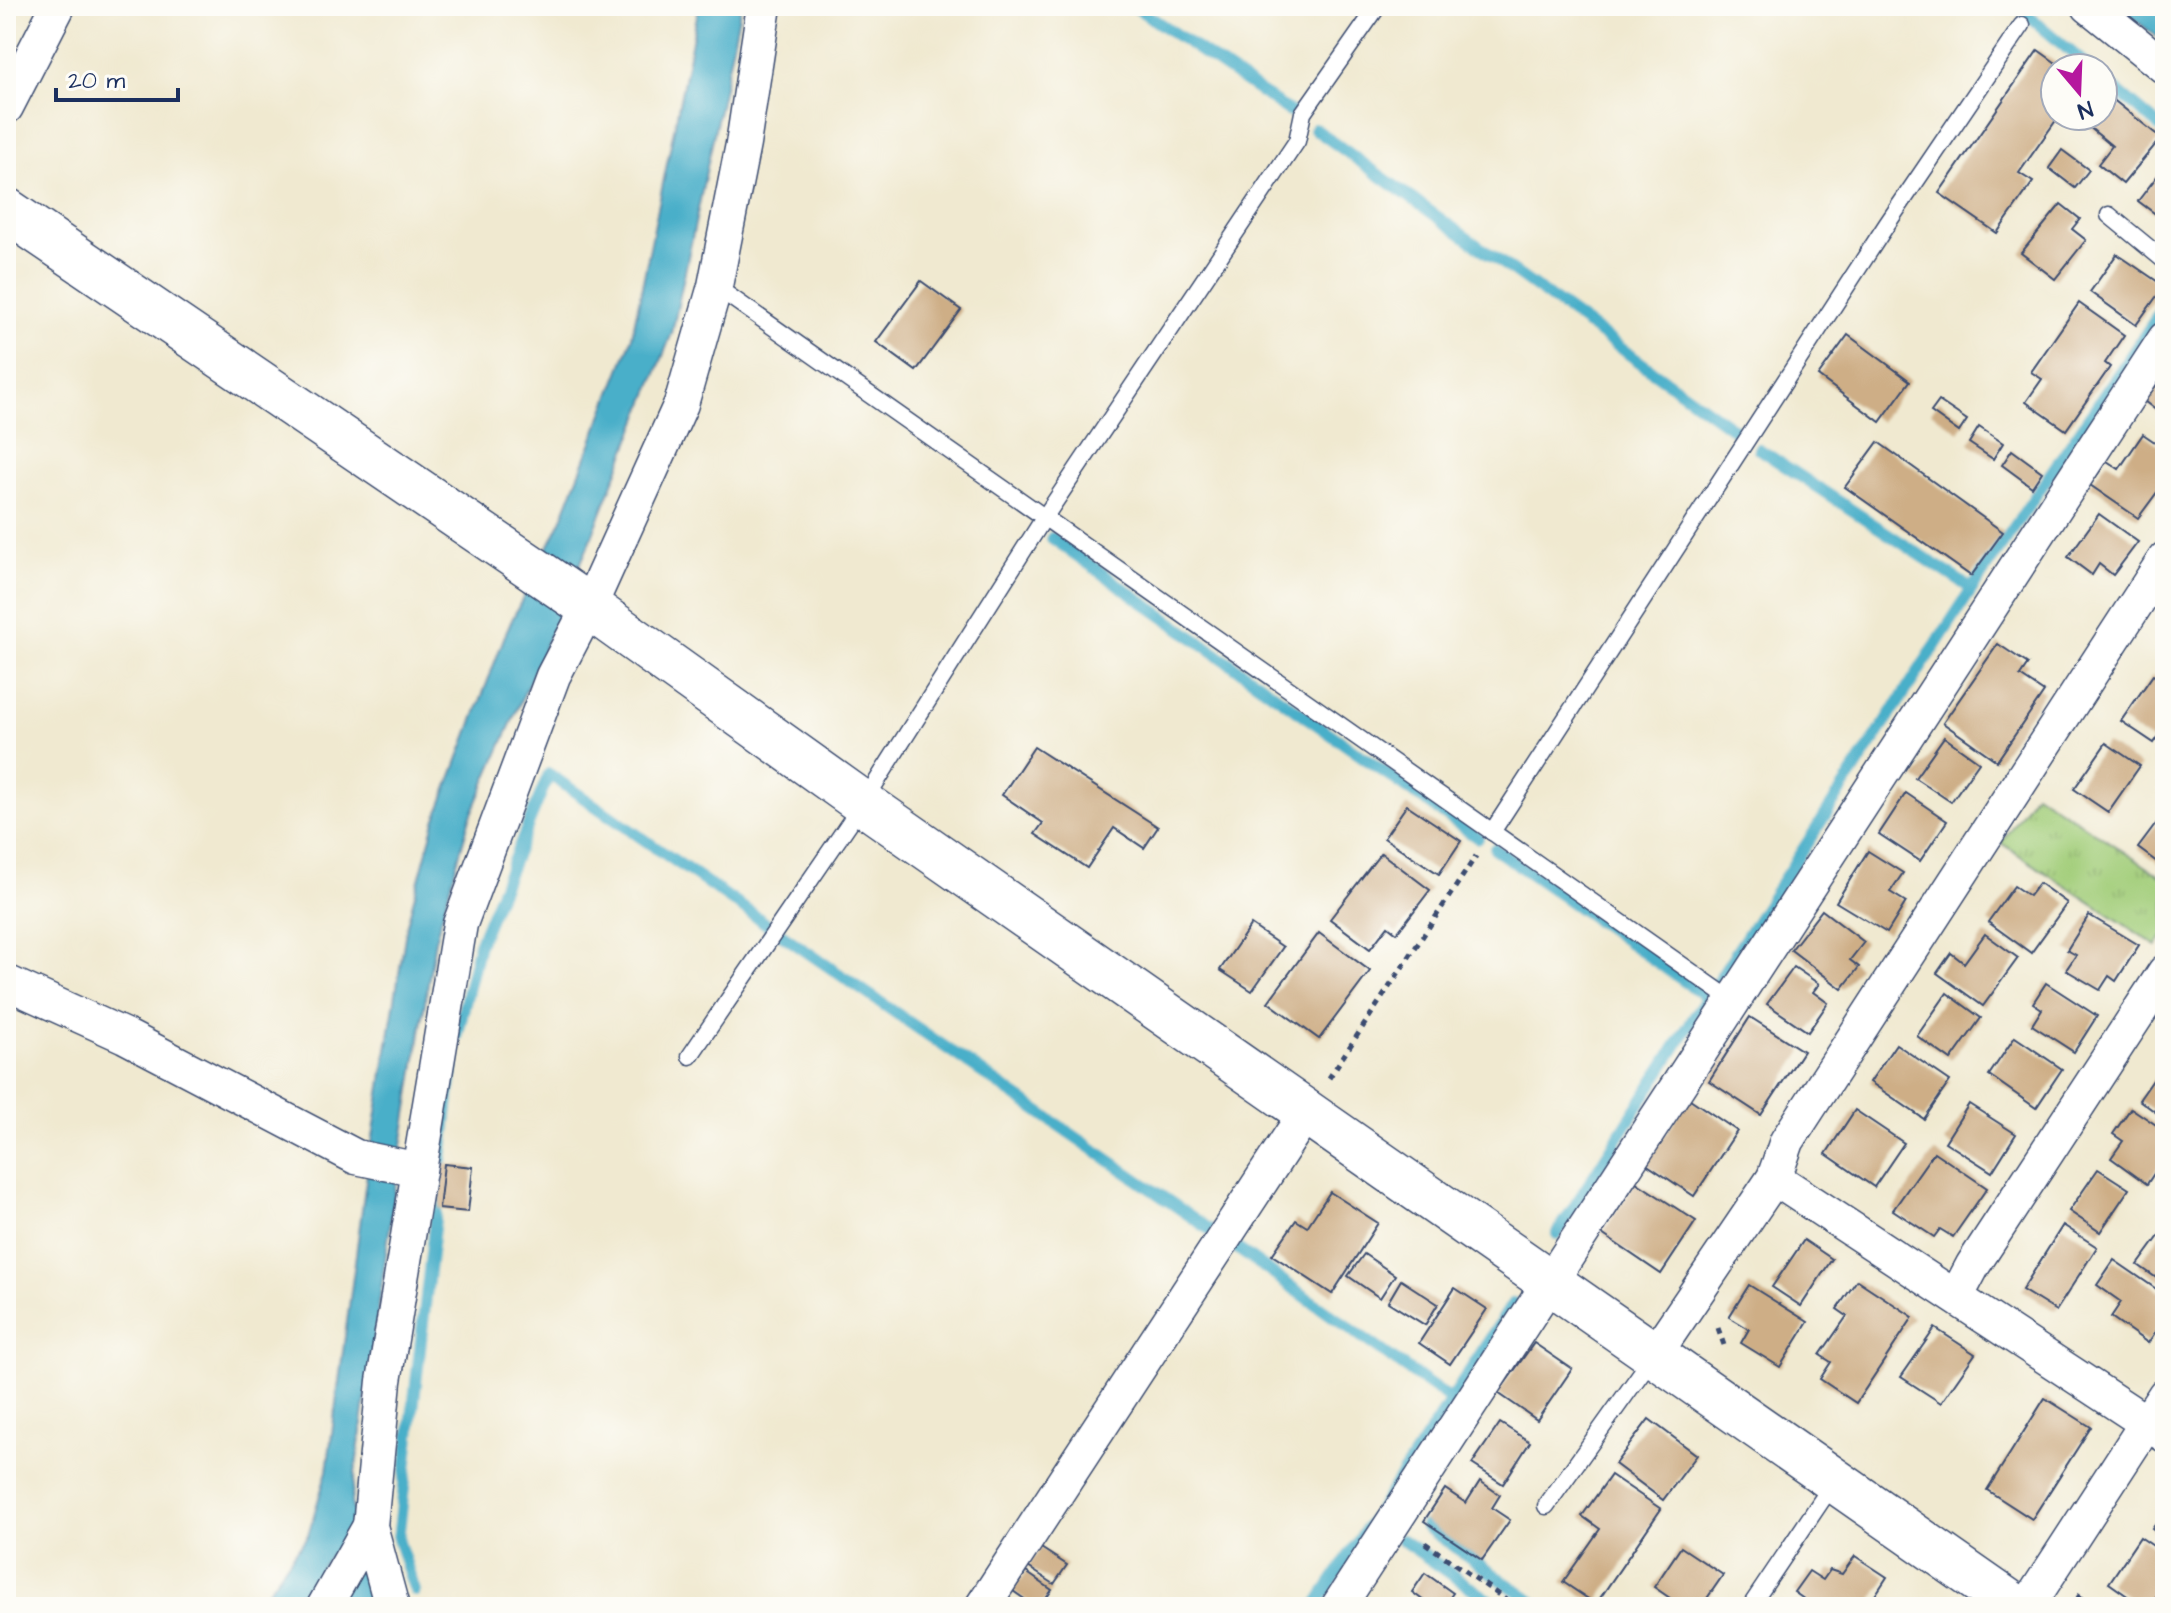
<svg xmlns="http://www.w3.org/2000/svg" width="2171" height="1613" viewBox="0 0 2171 1613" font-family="'Architects Daughter',sans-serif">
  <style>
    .park { fill: url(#park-tufts); stroke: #5f7e6c; stroke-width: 2 }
    .water { fill: #4aafc9; stroke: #326f94; stroke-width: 2 }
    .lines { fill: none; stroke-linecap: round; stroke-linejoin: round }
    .stream { stroke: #4aafc9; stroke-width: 12 }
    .building { fill: #ceae86 }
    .lane-casing { stroke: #3b4b6f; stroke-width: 19 }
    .street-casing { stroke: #3b4b6f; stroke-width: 37 }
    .secondary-casing { stroke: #3b4b6f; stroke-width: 47 }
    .path { stroke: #3b4b6f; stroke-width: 5; stroke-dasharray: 6 6; stroke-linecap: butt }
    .lane { stroke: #fff; stroke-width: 16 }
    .street { stroke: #fff; stroke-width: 34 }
    .secondary { stroke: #fff; stroke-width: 44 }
  </style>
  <defs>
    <pattern id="park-tufts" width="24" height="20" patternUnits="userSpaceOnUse" patternTransform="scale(2)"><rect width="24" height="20" fill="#a3ce7a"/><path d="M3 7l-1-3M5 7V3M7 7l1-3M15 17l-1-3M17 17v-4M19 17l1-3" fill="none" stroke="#8cb16c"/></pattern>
  </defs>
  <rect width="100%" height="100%" fill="#fdfcf7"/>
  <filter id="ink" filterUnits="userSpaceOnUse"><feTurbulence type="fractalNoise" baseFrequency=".0125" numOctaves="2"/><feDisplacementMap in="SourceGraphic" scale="16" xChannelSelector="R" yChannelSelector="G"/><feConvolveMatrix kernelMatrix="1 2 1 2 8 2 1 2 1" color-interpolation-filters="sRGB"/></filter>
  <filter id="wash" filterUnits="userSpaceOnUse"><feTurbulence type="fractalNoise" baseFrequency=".006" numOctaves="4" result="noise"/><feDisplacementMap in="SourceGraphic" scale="32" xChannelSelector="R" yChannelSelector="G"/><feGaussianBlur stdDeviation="1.8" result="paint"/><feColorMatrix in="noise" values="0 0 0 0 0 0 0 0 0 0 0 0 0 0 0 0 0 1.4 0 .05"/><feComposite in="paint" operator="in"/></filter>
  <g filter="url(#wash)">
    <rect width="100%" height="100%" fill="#f0e9d0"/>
    <path class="park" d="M2035,793L2165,879V934L2157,946L2001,843Z"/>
    <g class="water">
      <path d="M699,6H741L672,333L589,544L470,818L435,940L396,1183L351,1502L376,1607H344L330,1555L293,1607H256L308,1535L327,1471L365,1187L407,924L435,821L507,630L561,521L631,341Z"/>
      <path d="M2117,6H2165V43Z"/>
    </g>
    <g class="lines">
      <g class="stream">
        <path d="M1134,6L1290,112"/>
        <path d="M2017,6L2090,68"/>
        <path d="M2103,79L2165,131"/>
        <path d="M1315,129L1739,433"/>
        <path d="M1759,449L1972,589"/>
        <path d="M1052,538L1478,838"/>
        <path d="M1495,849L1707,997L1557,1234"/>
        <path d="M1717,982L1972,589L2165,305"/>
        <path d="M457,1037L479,944L549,774L1228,1242L1451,1400L1315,1607"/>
        <path d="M1451,1400L1513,1303"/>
        <path d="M1425,1526L1540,1607"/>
        <path d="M1402,1540L1499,1607"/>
        <path d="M415,1591L398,1539L453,1063"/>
      </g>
    </g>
    <g id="blocks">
      <g class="building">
        <path d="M2038,50L2063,68H2055V116H2059L2019,173L2033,182L1997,233L1939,193Z"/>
        <path d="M2111,98L2161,138L2123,184L2098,164L2112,146L2088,126L2096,116H2103V108Z"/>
        <path d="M2062,150L2089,170L2075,188L2049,168Z"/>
        <path d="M2165,166V221L2138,201Z"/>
        <path d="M2061,204L2080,219L2072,229L2086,240L2055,279L2021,253Z"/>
        <path d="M2117,254L2164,286L2136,325L2090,292Z"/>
        <path d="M921,281L961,310L916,371L876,342Z"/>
        <path d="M2079,303L2124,335L2105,363L2110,367L2066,430L2026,402L2042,379L2031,372Z"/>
        <path d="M1848,335L1910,381L1880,422L1818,376Z"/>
        <path d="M2165,374V417L2144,401Z"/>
        <path d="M1939,401L1967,420L1959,432L1931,412Z"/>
        <path d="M1979,427L2003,443L1993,459L1969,443Z"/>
        <path d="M2143,434L2165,449V490L2161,487L2138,518L2090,485L2107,461L2119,469Z"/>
        <path d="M1878,442L2003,532L1971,576L1845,487Z"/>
        <path d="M2012,450L2042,472L2032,487L2002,465Z"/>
        <path d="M2099,514L2138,542L2113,575L2099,564L2092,575L2068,557Z"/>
        <path d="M1998,644L2028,664L2020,676L2044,692L1997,761L1943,723Z"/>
        <path d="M2153,675L2165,683V727L2154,743L2121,721Z"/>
        <path d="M1944,737L1979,762L1951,802L1915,778Z"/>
        <path d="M2106,743L2140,766L2108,812L2074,789Z"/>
        <path d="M1034,747L1158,827L1144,848L1114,828L1087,868L1035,834L1043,823L1002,795Z"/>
        <path d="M1906,793L1947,821L1920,861L1879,834Z"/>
        <path d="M1407,805L1461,841L1439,874L1384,838Z"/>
        <path d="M2165,812V868L2138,848Z"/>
        <path d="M1868,851L1903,873L1890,892L1906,902L1887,933L1836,902Z"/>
        <path d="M1381,853L1430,890L1397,933L1388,926L1370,949L1330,919Z"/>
        <path d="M2039,883L2067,903L2031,953L1988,922L2014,886L2029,896Z"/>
        <path d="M1822,910L1864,942L1850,960L1859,967L1842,989L1791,950Z"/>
        <path d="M2089,915L2139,945L2116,981L2109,976L2100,990L2066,970L2076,955L2067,950Z"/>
        <path d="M1251,925L1283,947L1252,991L1220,970Z"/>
        <path d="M1319,933L1370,971L1319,1039L1268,1002Z"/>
        <path d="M1985,934L2018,958L1983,1006L1937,973L1951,953L1964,963Z"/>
        <path d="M1794,967L1819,984L1813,992L1828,1003L1808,1032L1767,1004Z"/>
        <path d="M2046,983L2097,1016L2074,1052L2032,1025L2042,1009L2033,1003Z"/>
        <path d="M1947,993L1981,1018L1951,1060L1917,1036Z"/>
        <path d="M1750,1017L1803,1051L1761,1115L1709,1081Z"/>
        <path d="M2015,1037L2062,1069L2036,1108L1989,1075Z"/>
        <path d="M1896,1044L1950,1081L1924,1119L1870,1082Z"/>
        <path d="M2165,1063V1119L2139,1100Z"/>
        <path d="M1690,1099L1737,1131L1694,1196L1646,1164Z"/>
        <path d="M1969,1104L2016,1134L1992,1172L1945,1142Z"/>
        <path d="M2131,1108L2165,1131V1157L2147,1184L2111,1158L2123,1141L2113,1134Z"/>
        <path d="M1855,1110L1904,1143L1874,1187L1826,1154Z"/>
        <path d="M1934,1152L1987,1188L1953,1237L1940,1229L1934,1237L1893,1210Z"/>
        <path d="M444,1164L473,1167L468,1212L439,1209Z"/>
        <path d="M2098,1169L2129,1189L2100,1232L2069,1211Z"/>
        <path d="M1636,1182L1696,1221L1661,1274L1602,1234Z"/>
        <path d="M1330,1192L1378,1223L1332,1294L1272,1255L1296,1220L1307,1227Z"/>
        <path d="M2063,1225L2097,1247L2056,1311L2022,1290Z"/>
        <path d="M2165,1228V1284L2138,1265Z"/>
        <path d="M1804,1240L1832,1259L1801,1306L1772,1287Z"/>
        <path d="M1364,1254L1395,1275L1380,1298L1348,1276Z"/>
        <path d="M2114,1260L2165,1295V1318L2148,1343L2111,1317L2121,1302L2097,1285Z"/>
        <path d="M1401,1280L1438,1304L1425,1325L1388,1302Z"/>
        <path d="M1857,1280L1913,1317L1856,1403L1820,1379L1831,1362L1820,1355L1847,1316L1837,1309Z"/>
        <path d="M1749,1285L1808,1322L1780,1367L1741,1343L1749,1329L1729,1317Z"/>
        <path d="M1455,1288L1487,1309L1450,1364L1419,1343Z"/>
        <path d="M1935,1328L1975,1354L1941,1403L1901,1377Z"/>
        <path d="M1534,1343L1572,1369L1537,1420L1498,1393Z"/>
        <path d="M2045,1398L2091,1427L2032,1519L1987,1490Z"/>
        <path d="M1649,1419L1697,1455L1663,1500L1615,1464Z"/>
        <path d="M1500,1423L1530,1442L1503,1484L1472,1464Z"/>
        <path d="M1611,1475L1661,1509L1596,1604L1563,1582L1600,1529L1582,1516Z"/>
        <path d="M1480,1481L1500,1495L1492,1508L1510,1520L1482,1560L1424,1521L1445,1489L1466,1503Z"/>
        <path d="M2165,1511V1538L2152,1529Z"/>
        <path d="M2140,1537L2165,1554V1583L2149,1607H2143L2109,1583Z"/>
        <path d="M1681,1547L1723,1575L1701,1607H1683L1654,1587Z"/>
        <path d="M1041,1548L1067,1565L1054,1584L1028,1567Z"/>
        <path d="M1855,1556L1887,1577L1872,1600L1877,1604L1875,1607H1815L1794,1592L1809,1571L1823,1580L1830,1570L1842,1574Z"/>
        <path d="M1026,1572L1052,1590L1040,1607H1036L1013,1591Z"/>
        <path d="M1425,1573L1453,1593L1443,1607H1432L1412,1592Z"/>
      </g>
    </g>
  </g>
  <g filter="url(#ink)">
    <use href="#blocks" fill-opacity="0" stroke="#3b4b6f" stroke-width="2"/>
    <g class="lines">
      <defs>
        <g id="lane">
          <path d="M2109,215L2165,261"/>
          <path d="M715,286L1733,1001"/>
          <path d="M1492,832L1887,224L2022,25"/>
          <path d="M690,1056L863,803L1044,518L1297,141L1303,113L1378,6"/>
          <path d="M1546,1506L1654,1355"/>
          <path d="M1750,1607L1834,1482"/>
        </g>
        <g id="street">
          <path d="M2089,6L2165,67"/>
          <path d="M6,107L58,6"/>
          <path d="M6,982L125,1036L356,1157L419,1170"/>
          <path d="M1774,1178L2165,1435"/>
          <path d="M1956,1297L1973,1265L2165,972"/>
          <path d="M1654,1355L1774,1178L1787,1141L2165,559"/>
          <path d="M324,1607L370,1526"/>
          <path d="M392,1607L370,1526L384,1381L460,924L553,676L589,607L681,404L715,286L743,144L764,6"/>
          <path d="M982,1607L1307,1111"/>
          <path d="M1338,1607L2165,339"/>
          <path d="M2027,1607L2165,1395"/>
        </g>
        <path id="secondary" d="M6,210L575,597L863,803L2016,1607"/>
      </defs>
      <use href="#lane" class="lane-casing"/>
      <use href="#street" class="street-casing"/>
      <use href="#secondary" class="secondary-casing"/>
      <g class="path">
        <path d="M1329,1078L1476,856"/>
        <path d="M1718,1328L1725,1348"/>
        <path d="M1425,1543L1516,1607"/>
        <path d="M2077,1595L2094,1607"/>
      </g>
      <use href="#lane" class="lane"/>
      <use href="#street" class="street"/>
      <use href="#secondary" class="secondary"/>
    </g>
  </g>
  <rect width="2171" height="1613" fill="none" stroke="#fdfcf7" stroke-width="32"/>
  <g transform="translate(2079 92) rotate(161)"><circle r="38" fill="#fdfcf7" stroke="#a3aaba" stroke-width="2"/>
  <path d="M0-6L14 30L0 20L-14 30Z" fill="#b5179e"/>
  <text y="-12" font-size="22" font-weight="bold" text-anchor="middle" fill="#1b2f5e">N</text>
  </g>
  <path d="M56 88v12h122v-12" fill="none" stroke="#1b2f5e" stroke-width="4"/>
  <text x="68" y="88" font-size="24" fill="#1b2f5e" stroke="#fdfcf7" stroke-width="6" paint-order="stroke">20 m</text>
</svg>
